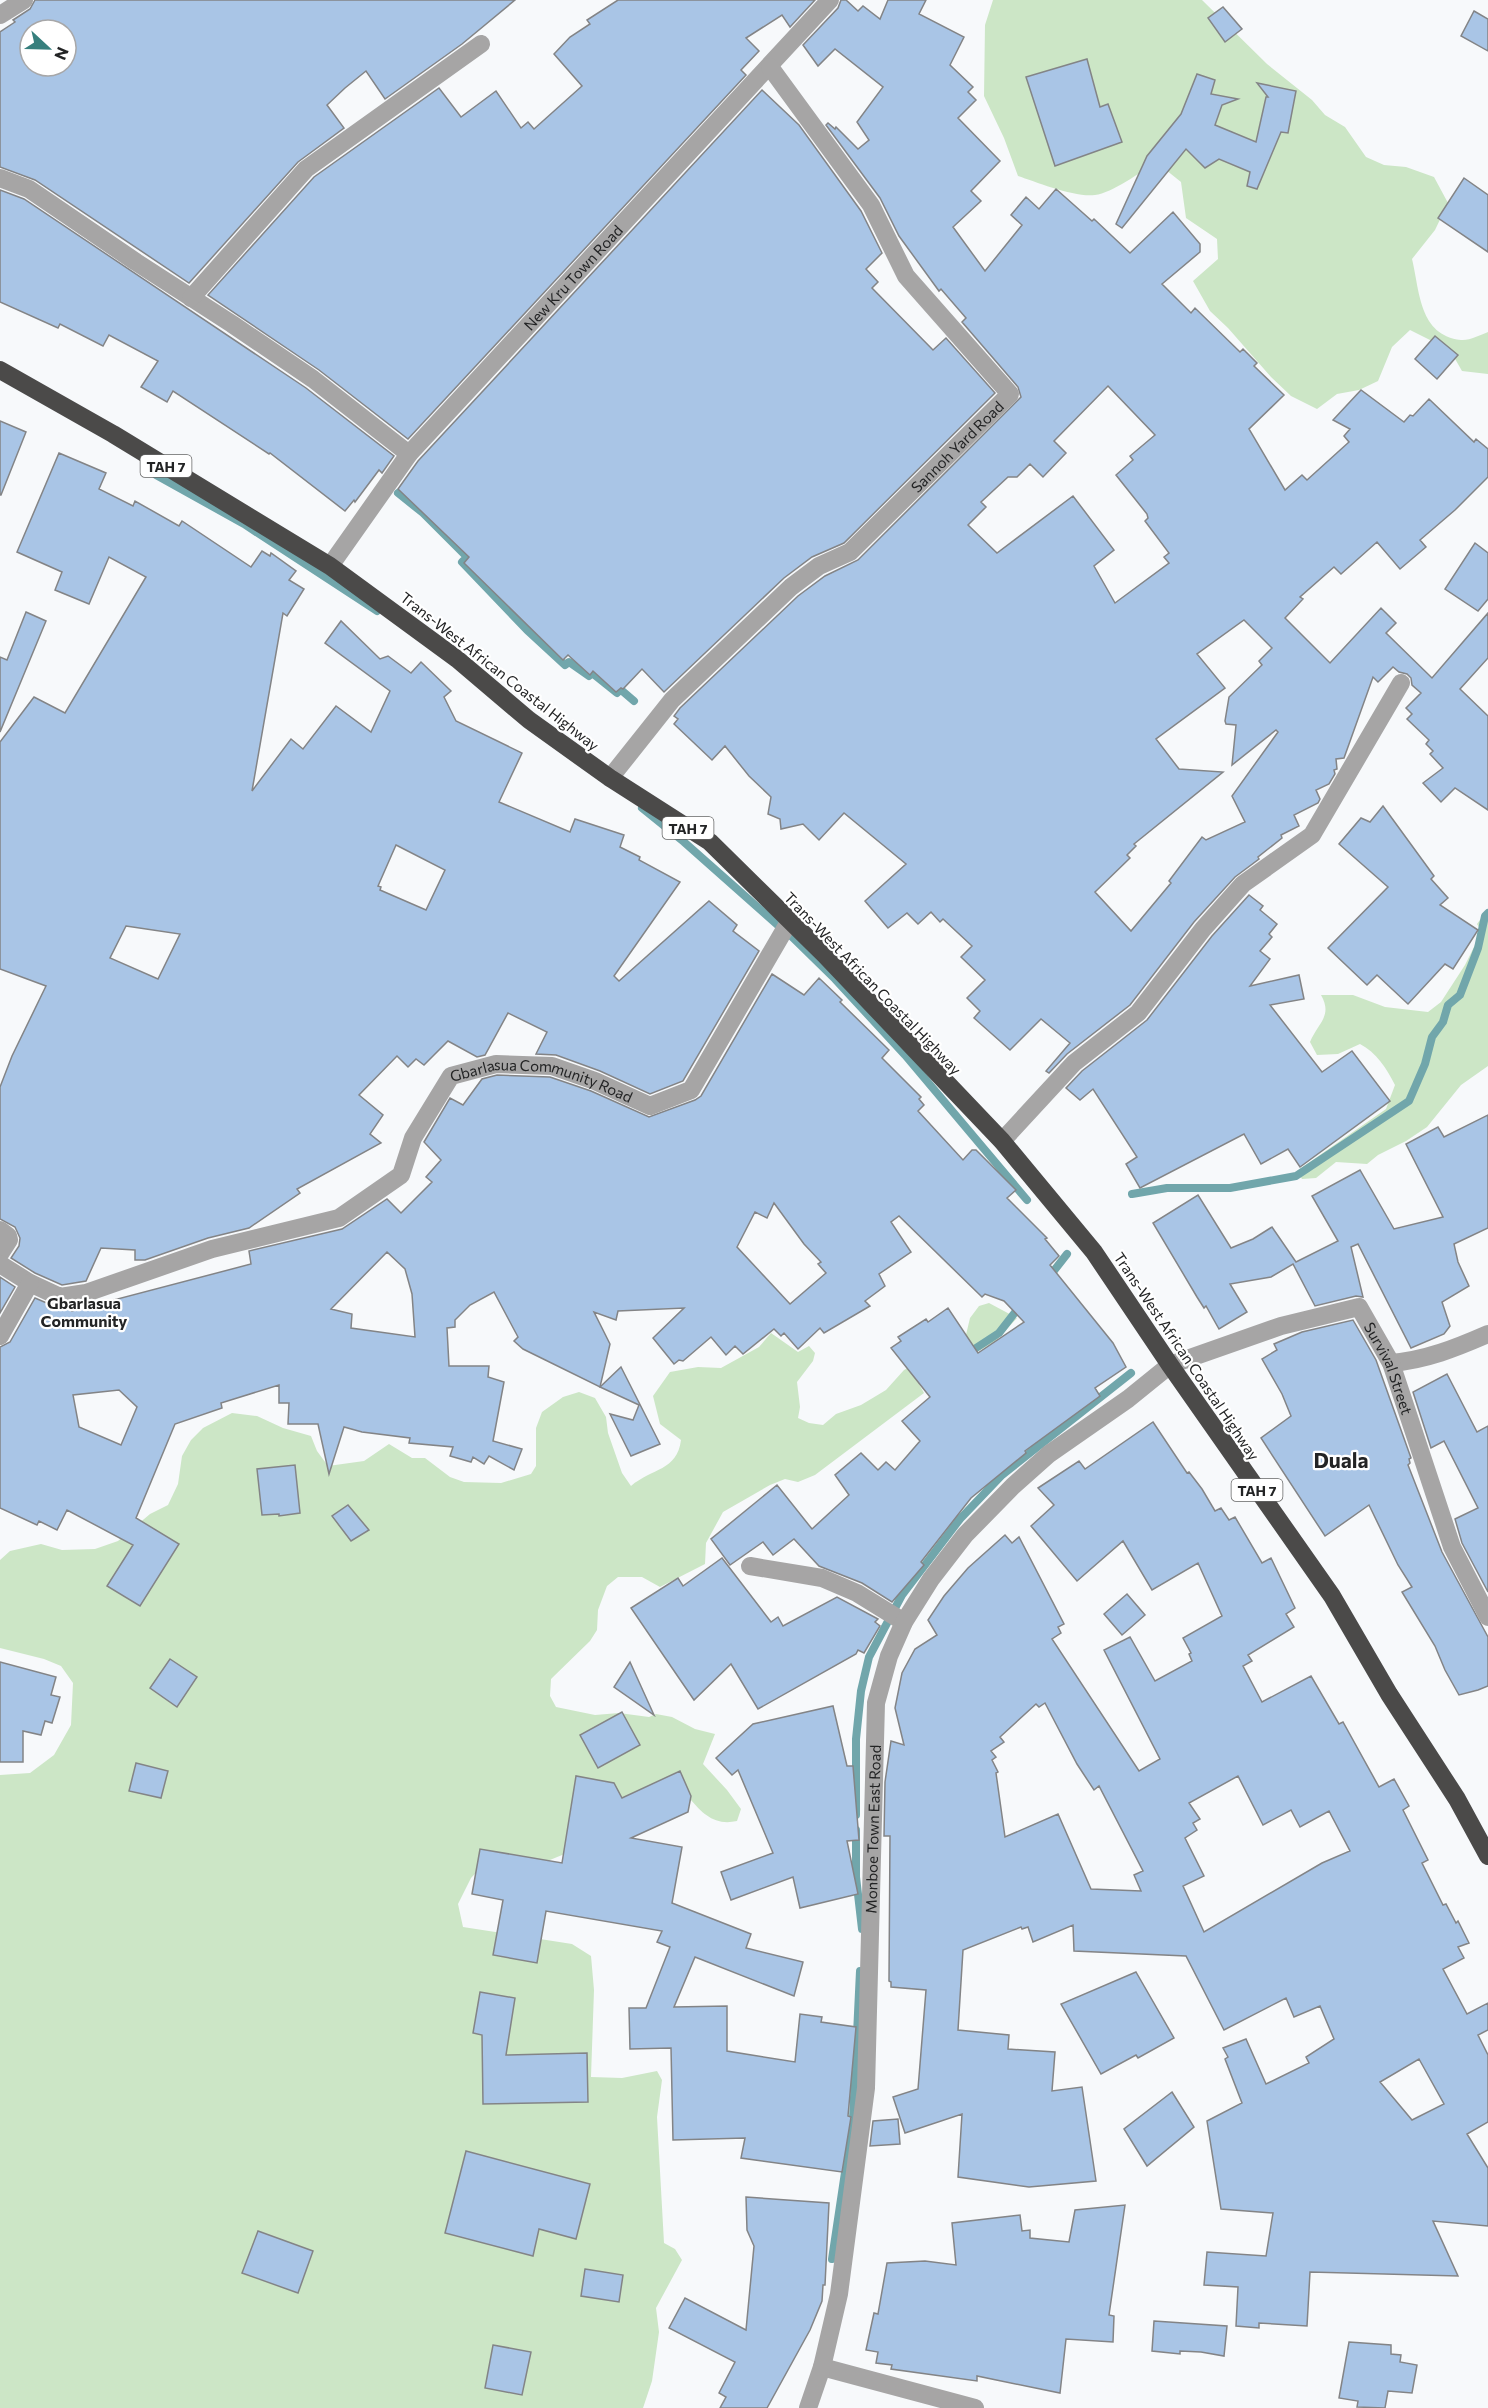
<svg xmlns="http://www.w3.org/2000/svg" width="1488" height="2408" viewBox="0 0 1488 2408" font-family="Commissioner,sans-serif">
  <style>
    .green { fill: #cce6c6 }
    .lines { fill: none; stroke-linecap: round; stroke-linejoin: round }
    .stream { stroke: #71a6ab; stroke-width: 8 }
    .building { fill: #a9c5e6; stroke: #838486; stroke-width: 1.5; fill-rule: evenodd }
    .minor { stroke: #a6a5a5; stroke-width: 18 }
    .highway { stroke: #4b4a49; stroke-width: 18 }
    .labels { text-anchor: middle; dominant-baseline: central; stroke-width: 4.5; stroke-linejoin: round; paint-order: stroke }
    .shield { fill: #fff; stroke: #656666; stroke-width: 1.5 }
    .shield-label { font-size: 14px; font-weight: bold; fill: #232425 }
    .street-label { font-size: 15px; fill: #232425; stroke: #fff }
    .neighbourhood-label { font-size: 16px; font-weight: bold; fill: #232425; stroke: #fff }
    .district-label { font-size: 21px; font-weight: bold; fill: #232425; stroke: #fff }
  </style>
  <rect width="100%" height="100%" fill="#f7f9fb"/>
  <g class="green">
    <path d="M993,0H1202L1267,64L1312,100L1325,115L1345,127L1366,157L1384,165L1406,167L1434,177L1448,203L1435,230L1412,259C1420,292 1419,335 1461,340C1469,341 1480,335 1488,332V374L1462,371L1450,350L1410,330L1392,347L1378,381L1359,390L1337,394L1317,409L1291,396L1271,377L1228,328L1210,311L1193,281L1218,259L1217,239L1186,218L1181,182L1156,162C1141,172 1112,193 1095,195C1076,198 1036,182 1018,176L1004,138L984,96L985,25Z"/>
    <path d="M1488,909V1066L1461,1085L1427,1127L1406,1141L1378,1155L1367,1164L1336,1162L1316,1178L1302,1179L1297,1171L1386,1109L1395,1085C1387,1069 1376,1052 1360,1044L1338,1054L1317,1055L1310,1042C1318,1023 1333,1016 1321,995H1353L1385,1007L1428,1012L1441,1002L1465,965L1480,935V929L1477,924Z"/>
    <path d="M989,1303L1017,1318L996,1341L977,1352L943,1367L919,1384L924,1393L815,1475L798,1482L785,1479L770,1485L723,1512L706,1543L705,1564L660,1587L642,1577H618L607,1586L598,1610L597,1630L590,1641L551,1679L550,1696L556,1707L595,1715L619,1713L649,1717L656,1714L672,1717L695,1729L715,1734L703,1764L727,1790L741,1809L737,1821C715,1826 703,1814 690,1799L644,1801L579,1796L571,1805L567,1853L545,1862L490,1858L471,1878L458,1904L463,1927L572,1944L591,1956L594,1990L591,2077L622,2078L657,2071L662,2080L657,2117L664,2243L675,2249L682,2260L656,2308L659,2332L652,2381L643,2408H0V1775L30,1773L54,1755L71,1725L73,1683L61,1666L44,1659L0,1648V1560L10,1551L41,1544L62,1550L95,1549L118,1541L150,1514L168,1505L178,1484L182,1456L191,1440L203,1428L232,1413L257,1416L283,1428L311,1436L317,1451L328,1466L364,1461L389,1444L412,1458H425L450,1477L464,1482L501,1483L531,1474L536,1466V1428L542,1412L563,1397L579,1392L595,1398L606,1417L608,1433L622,1473L631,1486C652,1468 677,1471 681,1440L660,1424L653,1396L670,1372L698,1367L721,1368L759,1347L771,1333L798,1352L809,1346L815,1353L813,1361L797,1382L800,1407L798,1418L809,1423L823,1425L836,1414L861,1405L886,1390L904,1370L965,1339L970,1318L979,1306Z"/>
  </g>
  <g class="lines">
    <g class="stream">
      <path d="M156,475L244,524L377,611"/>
      <path d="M398,493L423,513L467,557L462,562L527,630L565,665L569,662L589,676L592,673L617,693L620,689L634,701"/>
      <path d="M642,808L684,842L781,928"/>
      <path d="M787,932L835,979L905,1055L1027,1200"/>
      <path d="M1132,1194L1167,1188H1230L1296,1176L1409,1101L1425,1064L1432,1037L1443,1022L1448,1005L1460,995L1478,948L1485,916L1488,913"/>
      <path d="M1049,1277L1067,1254"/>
      <path d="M976,1348L999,1333L1020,1306"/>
      <path d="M856,1815V1739L861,1691L869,1657L902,1595L960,1519L1002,1475L1131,1373"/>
      <path d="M856,1830V1877L862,1929"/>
      <path d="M832,2259L853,2119L860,1971"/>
    </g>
  </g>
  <g class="building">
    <path d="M35,0H515L462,44L385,99L366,71L345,88L327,105L344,128L298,162L189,283L35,180L0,167V32L15,22L13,20L30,9ZM30,30H66V66H30Z"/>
    <path d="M618,0H815L790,27L782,15L746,38L759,51L741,70L746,75L408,439L319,370L208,295L314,177L439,88L461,117L496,91L521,128L528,122L534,129L582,86L554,54L570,37L590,24L587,20Z"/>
    <path d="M841,0H846L858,11L863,6L880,19L888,0H926L919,14L964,37L950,65L973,87L968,92L976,100L958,118L1000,161L971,191L981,201L953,227L985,271L1022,225L1011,215L1026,197L1039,209L1056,189L1092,221L1094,219L1130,253L1173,212L1200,244V252L1162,284L1191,313L1195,308L1240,352L1243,349L1257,363L1254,366L1284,395L1249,429L1285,490L1302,475L1307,480L1349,442L1344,436L1350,429L1333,420L1361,390L1404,422L1410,415L1413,416L1429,399L1474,442L1476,439L1488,449V477L1455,510L1420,540L1426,547L1400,569L1377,542L1341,574L1334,567L1300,597L1303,599L1285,618L1330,663L1381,608L1396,623L1386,633L1432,678L1488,613V658L1460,689L1488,716V810L1455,788L1441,802L1423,783L1443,768L1430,754L1433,751L1426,744L1429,740L1407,719L1412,714L1406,708L1421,693L1412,685L1411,678L1407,674L1399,672L1393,667L1378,682L1373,677L1344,758L1336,759L1337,769L1334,770L1335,774L1329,784L1316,790L1320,799L1318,803L1294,815L1299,826L1281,835L1282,838L1258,857L1259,859L1235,877L1194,922L1130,1005L1067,1054L1049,1073L1046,1071L1070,1043L1041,1019L1010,1050L974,1018L980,1011L967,998L985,980L961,957L972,946L943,919L940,922L931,912L918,924L907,913L888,928L865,901L906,864L844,813L819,840L803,824L781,829L780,819L768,814L771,797L749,776L725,746L712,760L674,724L678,719L674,716L680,708L798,596L825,576L858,560L1021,397L1018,387L962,322L966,318L941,289L939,291L899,236L880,198L826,125L828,123L835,129L836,127L858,149L869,140L857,122L883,87L835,49L818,66L803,45L838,8ZM1108,386L1155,435L1130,456L1133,460L1116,475L1147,514L1148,518L1145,521L1169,553L1164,557L1169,563L1115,603L1094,566L1114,550L1073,496L997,553L968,525L986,507L981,502L1008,477H1017L1030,464L1043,477L1066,453L1054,441ZM1244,620L1272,648L1259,661L1262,665L1229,697L1225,721L1226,724L1236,725L1232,765L1276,730L1278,732L1232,796L1245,822L1206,840L1202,837L1169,881L1171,883L1131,931L1095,892L1130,858L1127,855L1136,846L1134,844L1223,772L1179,769L1156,739L1225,688L1197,654Z"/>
    <path d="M1223,7L1242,29L1225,42L1208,18Z"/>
    <path d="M1474,11L1488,19V51L1461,36Z"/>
    <path d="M1087,59L1100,107L1108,104L1122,142L1055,166L1026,77Z"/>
    <path d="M1197,74L1215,80L1211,94L1238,99L1222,105L1215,125L1256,142L1266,97H1268L1257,83L1296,91L1288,133L1281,132L1257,189L1247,186L1250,172L1219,159L1205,168L1186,149L1122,228L1116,224L1147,156L1181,114Z"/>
    <path d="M762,90L799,125L861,211L882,253L866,269L878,282L872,288L933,350L946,338L995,393L844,543L812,557L784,578L664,692L642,669L623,689L621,688L616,692L593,671L590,675L568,655L563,660L464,563L469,557L398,489L418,461Z"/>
    <path d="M1464,178L1488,195V252L1438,218Z"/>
    <path d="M0,190L24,199L306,388L394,456L382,473L379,470L355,502L354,500L345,511L270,453L269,454L173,391L167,402L141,387L158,361L109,335L103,346L60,324L58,328L0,302Z"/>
    <path d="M1435,336L1458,355L1437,379L1415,359Z"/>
    <path d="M0,421L26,432L1,495H0Z"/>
    <path d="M59,453L106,473L99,489L133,506L135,501L179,526L182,521L251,567L262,551L270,556L271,553L296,571L289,580L304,589L287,616L283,613L252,791L291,739L303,749L336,706L371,732L390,691L325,643L341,621L380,659L388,656L411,673L421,662L451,691L444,697L456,721L522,753L499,802L570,832L575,819L624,835L620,847L640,857L639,860L680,882L614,976L619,981L709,901L737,925L733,931L759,951L683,1081L650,1094L600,1071L556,1055L536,1054L547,1032L508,1013L485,1055L477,1057L448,1041L424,1065L416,1059L408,1067L397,1056L359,1095L383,1115L370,1134L381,1143L297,1189L300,1193L249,1228L208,1238L145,1260H135V1250L101,1248L86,1281L62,1285L35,1273L11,1258L19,1246L20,1238L15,1227L0,1219V1087L12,1056L46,986L0,969V742L34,697L65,713L146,577L109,557L89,604L55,590L62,572L17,552ZM396,845L445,870L426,910L380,890L381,887L378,886ZM126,926L180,934L158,979L110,958Z"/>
    <path d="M1475,543L1488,553V599L1478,611L1445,589Z"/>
    <path d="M26,612L46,621L0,732V657L7,660Z"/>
    <path d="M1383,806L1434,876L1431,879L1448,898L1440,905L1478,930L1453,969L1445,964L1408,1004L1377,975L1367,985L1328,948L1388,887L1339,844L1361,818L1370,822Z"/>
    <path d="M1249,895L1263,906L1260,910L1277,924L1269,934L1272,937L1260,951L1270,959L1250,986L1299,975L1304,999L1270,1005L1322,1072L1352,1051L1390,1101L1300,1167L1288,1149L1261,1164L1244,1134L1140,1188L1126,1164L1137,1157L1093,1089L1080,1100L1066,1088L1082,1071L1147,1020L1212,936Z"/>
    <path d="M772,974L804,995L819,978L842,1000L840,1002L889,1050L882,1058L921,1097L919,1099L924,1105L918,1111L963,1160L972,1150H976L1016,1190L1007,1198L1047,1238L1045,1239L1059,1256L1050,1265L1113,1343L1126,1367L1095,1388L1100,1396L1025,1451L1026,1453L971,1498L921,1562L924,1565L892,1602L862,1583L819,1566L794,1539L773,1555L763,1542L730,1565L711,1539L777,1485L812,1529L849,1495L835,1475L861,1453L878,1470L886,1462L895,1470L920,1441L902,1421L930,1397L891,1348L901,1341L898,1337L926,1319L928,1322L948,1308L978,1353L1024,1322L1004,1301L985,1294L982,1297L899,1216L891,1222L911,1252L879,1274L885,1286L865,1301L870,1306L824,1333L820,1328L798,1349L784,1333L781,1336L774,1329L743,1354L735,1346L726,1355L711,1337L683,1361L679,1360L674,1364L653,1338L684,1308L618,1311L616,1320L594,1312L610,1344L600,1387L523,1349L514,1341L518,1337L494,1292L470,1305L455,1320V1327L447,1328L449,1366H489L488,1377L504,1382L493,1441L522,1449L514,1470L489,1456L484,1464L473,1457L471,1462L450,1456L453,1447L409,1443L410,1438L362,1432L344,1427L329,1474L318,1424H288L289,1403H279V1385L221,1403L222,1408L175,1424L136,1518L179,1544L140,1606L107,1586L133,1545L67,1510L57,1530L39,1521L37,1525L0,1508V1347L10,1342L35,1298L56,1307L74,1306L72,1311L251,1264L249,1251L342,1229L387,1199L401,1213L432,1182L426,1177L441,1160L424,1142L450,1098L463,1105L482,1079L497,1075L550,1077L591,1091L649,1117L695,1100L701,1096ZM774,1203L804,1244L821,1262L818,1264L826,1273L790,1304L737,1247L755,1212L767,1218ZM387,1252L405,1269L412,1294L415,1337L351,1328L352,1314L331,1309ZM119,1390L137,1407L121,1445L79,1427L73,1395Z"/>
    <path d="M1488,1115V1228L1454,1244L1458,1262L1469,1286L1442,1302L1450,1326L1444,1334L1411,1348L1358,1244L1351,1247L1363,1297L1356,1296L1315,1306L1293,1264L1271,1277L1230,1284L1247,1312L1219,1329L1206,1306L1204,1308L1197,1297L1153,1223L1198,1195L1231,1248L1253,1239L1272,1227L1296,1262L1338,1241L1312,1196L1360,1170L1394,1229L1443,1217L1406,1144L1438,1127L1444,1137Z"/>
    <path d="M0,1277L15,1287L0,1313Z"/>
    <path d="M1353,1320L1376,1360L1411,1458L1409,1459L1410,1463L1408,1465L1442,1552L1488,1637V1686L1478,1690L1459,1695L1445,1670L1435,1646L1402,1592L1412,1587L1398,1565L1369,1505L1325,1536L1261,1438L1291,1416L1282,1394L1262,1359L1277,1350L1274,1344L1302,1332Z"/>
    <path d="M621,1367L660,1444L631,1456L610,1414L633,1420L639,1405L600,1387Z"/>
    <path d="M1447,1374L1477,1432L1488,1426V1592L1462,1543L1455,1519L1478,1508L1444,1441L1431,1448L1413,1392Z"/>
    <path d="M1153,1422L1187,1473L1189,1472L1202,1489L1215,1511L1221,1508L1229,1520L1235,1517L1262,1563L1271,1558L1295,1608L1286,1614L1294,1627L1248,1655L1252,1661L1243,1666L1262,1702L1311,1676L1339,1724L1343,1722L1379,1787L1394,1779L1409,1806L1403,1810L1428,1860L1422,1863L1443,1905L1446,1904L1456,1923L1458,1921L1469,1943L1458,1947L1464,1958L1443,1969L1467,2014L1488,2003V2030L1478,2035L1488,2055V2122L1467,2134L1488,2168V2226L1433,2221L1458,2276L1310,2272L1307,2326L1259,2323V2328L1236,2326L1238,2287L1204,2285L1207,2252L1266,2256L1273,2213L1221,2209L1207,2121L1242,2103L1225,2059L1228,2057L1223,2048L1246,2039L1266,2084L1309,2063L1306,2057L1334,2039L1320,2006L1294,2017L1286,1998L1224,2030L1186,1956L1074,1951L1073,1925L1033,1942L1028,1927L1022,1929L1021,1927L963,1950L958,2030L1009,2035L1008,2049L1055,2052L1052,2091L1082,2087L1096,2181L1029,2187L958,2177L962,2114L905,2133L893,2097L918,2089L926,1990L891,1987V1982L889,1981L890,1836H884L885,1782L891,1741L904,1745L895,1708L902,1673L915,1649L937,1635L928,1620L944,1596L968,1568L1005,1535L1012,1543L1019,1537L1064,1624L1058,1627L1061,1633L1052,1639L1139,1771L1160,1759L1104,1650L1130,1637L1155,1681L1192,1661L1189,1654L1191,1653L1183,1638L1222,1616L1198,1563L1152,1590L1123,1541L1077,1581L1031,1526L1054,1505L1038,1488L1079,1461L1085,1469ZM1045,1703L1077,1764L1094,1790L1099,1786L1143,1871L1134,1875L1141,1891L1091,1889L1058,1814L1005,1837L996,1773L998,1772L992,1760L996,1757L991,1751L1004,1742L1000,1737L1036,1704L1039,1707ZM1238,1776L1263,1825L1291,1810L1300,1827L1329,1811L1350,1851L1322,1863L1204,1932L1183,1886L1204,1876L1185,1838L1197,1830L1193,1823L1200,1819L1189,1803ZM1419,2059L1444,2104L1412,2120L1380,2082Z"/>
    <path d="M295,1465L300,1513L279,1516V1514L262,1515L257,1469Z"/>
    <path d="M348,1505L369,1530L351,1541L332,1516Z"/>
    <path d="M722,1558L771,1622L778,1617L783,1626L837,1597L878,1619L875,1622L880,1626L864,1653L858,1650L856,1654L758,1709L731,1664L694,1700L631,1608L678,1578L683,1586Z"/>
    <path d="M1127,1594L1145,1615L1122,1635L1104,1614Z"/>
    <path d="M170,1659L197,1677L177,1707L150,1688Z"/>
    <path d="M0,1662L56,1677L51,1695L60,1697L52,1723L45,1721L41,1735L23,1731V1762H0Z"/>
    <path d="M630,1662L654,1715L614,1687Z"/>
    <path d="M833,1706L847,1766H853L859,1840L847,1841L858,1894L800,1908L793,1877L731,1900L721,1872L773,1853L738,1770L732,1775L716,1758L753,1724Z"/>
    <path d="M622,1712L640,1745L598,1768L580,1735Z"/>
    <path d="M136,1763L168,1771L161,1798L129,1791Z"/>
    <path d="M680,1771L691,1796L688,1812L631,1838L682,1847L672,1903L751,1934L746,1948L803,1962L794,1996L695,1957L674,2007L727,2006V2051L795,2062L800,2014L822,2017L821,2022L856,2027L848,2116L851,2117L842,2172L741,2158L745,2138L673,2140L671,2048L630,2049L629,2008H646L670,1947L657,1942L662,1931L546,1911L537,1963L493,1955L503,1900L472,1894L480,1849L562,1863L576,1776L614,1783L622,1798Z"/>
    <path d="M1136,1972L1174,2038L1138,2058L1136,2055L1101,2074L1061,2004Z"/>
    <path d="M480,1992L515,1998L506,2055L587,2053L588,2102L483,2104L482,2035L473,2033Z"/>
    <path d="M1172,2092L1194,2127L1147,2166L1124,2129Z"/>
    <path d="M898,2119L900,2144L870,2146L873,2121Z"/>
    <path d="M466,2151L590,2184L576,2239L539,2229L533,2256L445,2233Z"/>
    <path d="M746,2197L829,2203L825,2285H823L822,2301L810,2330L767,2408H720L726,2397L719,2393L735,2362L669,2328L685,2298L746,2330L754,2246L747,2230Z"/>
    <path d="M1125,2205L1109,2315L1114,2316L1113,2342L1066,2339L1060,2393L977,2376V2381L891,2369L892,2365L876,2363L878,2352L866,2350L874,2313L878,2314L887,2263L925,2261L956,2265L952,2223L1020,2215L1022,2231L1030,2230V2238L1069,2242L1075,2210Z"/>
    <path d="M258,2231L313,2251L298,2293L242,2273Z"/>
    <path d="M585,2269L623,2275L619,2302L581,2296Z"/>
    <path d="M1154,2321L1227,2326L1224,2356L1201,2352L1180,2351V2354L1152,2351Z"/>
    <path d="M1349,2342L1391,2345V2354L1401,2355L1400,2362L1417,2365L1412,2393L1388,2391L1385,2408L1357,2407L1358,2401L1339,2398Z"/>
    <path d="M493,2345L531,2352L522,2395L485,2388Z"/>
  </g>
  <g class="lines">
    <g class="minor">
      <path d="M0,15L24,0"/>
      <path d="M0,178L29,189L136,262L232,324L313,379L409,454"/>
      <path d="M191,298L306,169L481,44"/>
      <path id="s1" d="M330,566L409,454L830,0"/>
      <path id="s2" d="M610,778L672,700L791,587L819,566L850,552L1010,394L906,276L871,205L770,67"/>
      <path d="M1002,1141L1074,1063L1138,1013L1203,929L1243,884L1312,835L1401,683"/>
      <path d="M0,1230L8,1236L9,1240L0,1254"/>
      <path id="s3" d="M0,1264L30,1283L60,1297L86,1293L212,1249L339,1218L401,1175L413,1138L451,1076L496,1064L552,1066L595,1081L650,1106L691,1090L789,922"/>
      <path d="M0,1336L30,1283"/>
      <path d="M1391,1363C1426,1360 1456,1348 1488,1334"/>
      <path d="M750,1566L822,1578L857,1593L904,1622"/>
      <path d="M822,2367L975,2408"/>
      <path id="s4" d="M808,2408L822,2367L839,2294L866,2088L876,1703L889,1656L904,1622L931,1579L965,1535L1013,1486L1049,1454L1128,1399L1170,1365L1281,1326L1359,1307L1391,1363L1452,1547L1488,1617"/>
    </g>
    <path class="highway" d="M0,370L113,434L330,566L457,659L529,720L610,778L710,842L824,954L1002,1141L1094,1252L1170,1365L1332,1596L1389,1694L1457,1799L1488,1856"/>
  </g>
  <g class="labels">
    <g class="shield">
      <rect x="140.5" y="455" width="51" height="22" rx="4.5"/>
      <rect x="662.5" y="817" width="51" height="22" rx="4.5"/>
      <rect x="1231.5" y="1479" width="51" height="22" rx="4.5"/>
    </g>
    <g class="shield-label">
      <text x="166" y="466">TAH 7</text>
      <text x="688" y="828">TAH 7</text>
      <text x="1257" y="1490">TAH 7</text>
    </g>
    <g class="street-label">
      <text stroke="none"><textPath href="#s1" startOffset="378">New Kru Town Road</textPath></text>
      <text stroke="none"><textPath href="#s2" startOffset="483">Sannoh Yard Road</textPath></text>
      <text transform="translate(500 671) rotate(38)">Trans-West African Coastal Highway</text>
      <text transform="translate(873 983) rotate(46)">Trans-West African Coastal Highway</text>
      <text stroke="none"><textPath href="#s3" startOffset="640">Gbarlasua Community Road</textPath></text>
      <text transform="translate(1187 1356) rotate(56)">Trans-West African Coastal Highway</text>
      <text stroke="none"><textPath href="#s4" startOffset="1437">Survival Street</textPath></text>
      <text stroke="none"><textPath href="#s4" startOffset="585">Monboe Town East Road</textPath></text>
    </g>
    <g class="neighbourhood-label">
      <text x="84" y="1302">Gbarlasua<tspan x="84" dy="18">Community</tspan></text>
    </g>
    <g class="district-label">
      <text x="1341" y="1459">Duala</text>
    </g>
  </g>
  <g transform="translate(48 48) rotate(112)"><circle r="28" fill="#ffffff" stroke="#a7a7a8" stroke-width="1.5"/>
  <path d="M0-4.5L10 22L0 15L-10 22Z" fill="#367f7d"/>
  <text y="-9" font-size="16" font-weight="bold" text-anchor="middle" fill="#232425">N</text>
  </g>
</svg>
